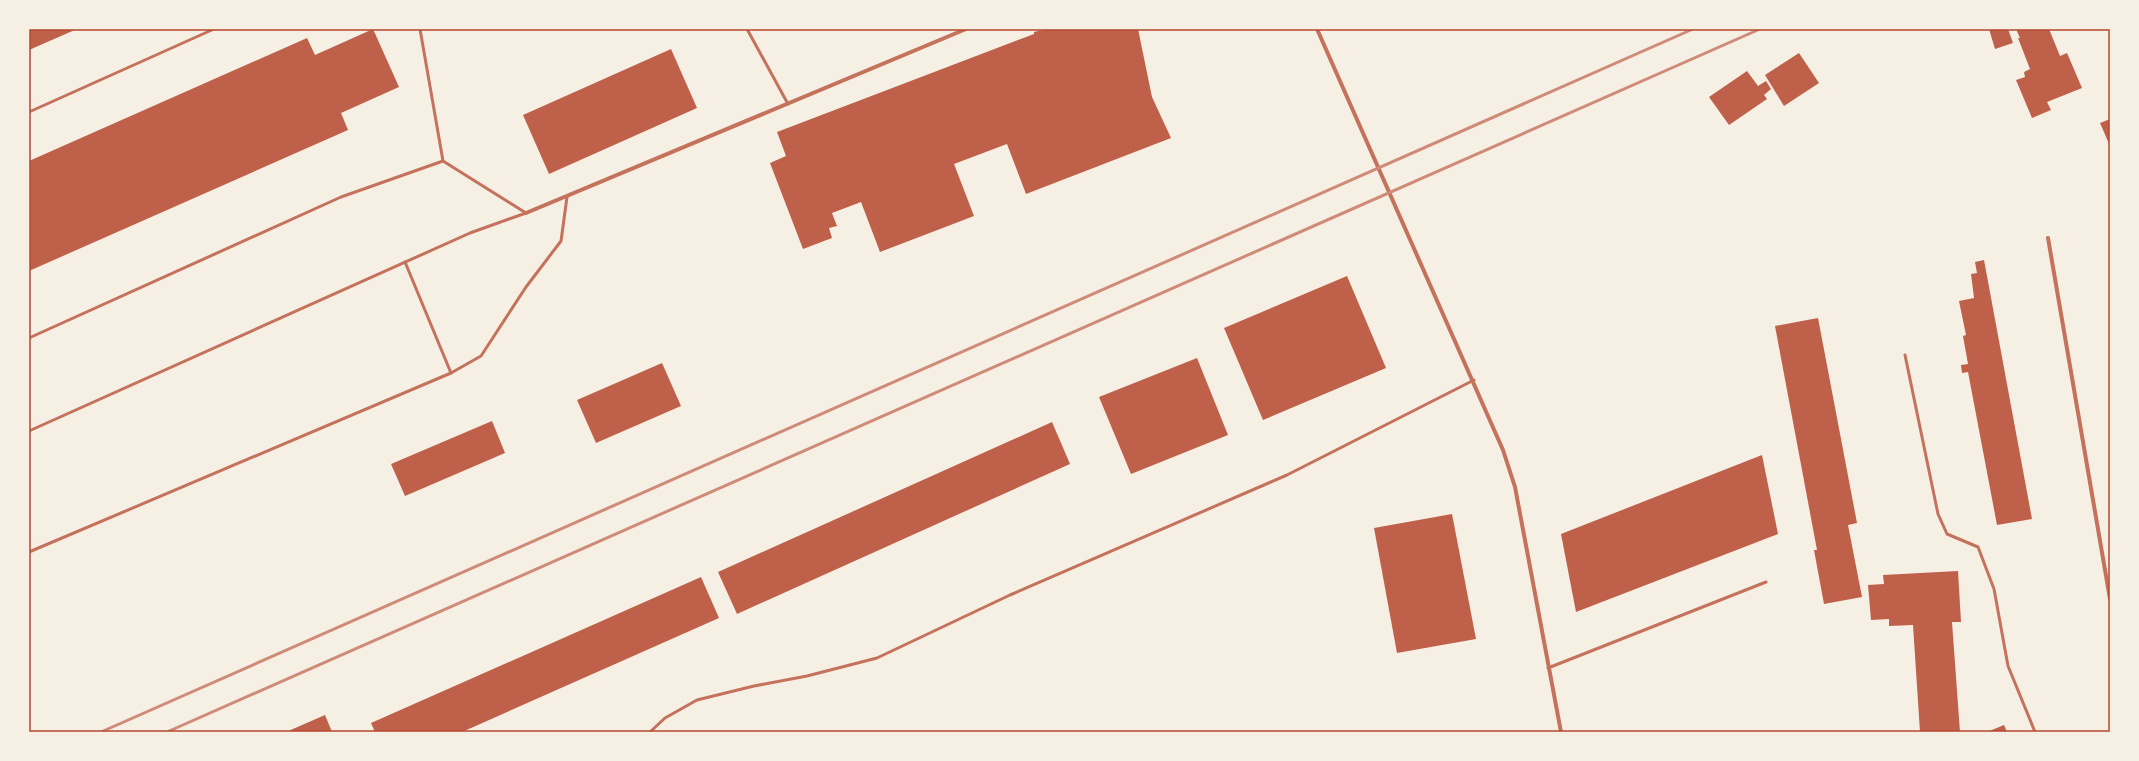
<svg xmlns="http://www.w3.org/2000/svg" width="2139" height="761" viewBox="0 0 2139 761" font-family="'Sofia Sans Condensed',sans-serif">
  <style>
    .building { fill: #bf614a }
    .lines { fill: none; stroke-linecap: round; stroke-linejoin: round }
    .service { stroke: #c5725c; stroke-width: 3 }
    .minor { stroke: #c5725c; stroke-width: 4 }
    .rail { stroke: #cf8b77; stroke-width: 3 }
    .neatline { fill: none; stroke: #b5482f; stroke-width: 1.5 }
  </style>
  <rect width="100%" height="100%" fill="#f6efe4"/>
  <g class="building">
    <path d="M29,29H77L29,50Z"/>
    <path d="M373,29L399,87L341,113L348,130L29,271V161L307,38L315,55Z"/>
    <path d="M1047,29H1138L1152,97L1171,138L1026,194L1007,144L954,164L974,216L880,252L861,202L832,213L837,226L829,228L832,238L803,249L770,163L786,156L777,132L1034,34V32Z"/>
    <path d="M1989,29H2008L2013,43L1995,49Z"/>
    <path d="M2016,29H2049L2060,56L2067,53L2082,88L2047,102L2051,110L2032,118L2016,80L2025,77L2024,72L2030,69L2018,38H2020Z"/>
    <path d="M671,49L697,108L549,174L523,115Z"/>
    <path d="M1799,53L1819,83L1784,106L1765,75Z"/>
    <path d="M1747,71L1758,86L1766,81L1771,89L1764,95L1767,99L1729,125L1709,97Z"/>
    <path d="M2110,119V146L2100,123Z"/>
    <path d="M1984,260L2032,519L1997,525L1968,372L1962,373L1961,365L1968,364L1963,336L1966,335L1959,301L1974,298L1971,274L1977,273L1975,262Z"/>
    <path d="M1347,276L1386,368L1263,420L1224,328Z"/>
    <path d="M1818,318L1857,523L1848,525L1862,597L1824,604L1814,550H1817L1775,326Z"/>
    <path d="M1197,358L1228,435L1131,474L1099,397Z"/>
    <path d="M662,363L681,406L596,443L577,400Z"/>
    <path d="M492,421L505,453L405,496L391,464Z"/>
    <path d="M1052,422L1070,464L737,614L718,572Z"/>
    <path d="M1762,455L1778,534L1576,612L1561,534Z"/>
    <path d="M1452,514L1476,639L1397,653L1374,528Z"/>
    <path d="M1958,571L1961,622H1952L1960,732H1920L1913,625L1889,626V619L1871,620L1868,585L1884,584L1883,575Z"/>
    <path d="M701,577L719,618L462,732H375L371,723Z"/>
    <path d="M325,715L332,732H286Z"/>
    <path d="M2004,725L2007,732H1987Z"/>
  </g>
  <g class="lines">
    <g class="service">
      <path d="M420,29L443,161L526,213"/>
      <path d="M747,29L788,104"/>
      <path d="M29,112L214,29"/>
      <path d="M29,338L341,197L443,161"/>
      <path d="M1905,355L1938,514L1947,534L1978,547L1994,589L2008,666L2035,732"/>
      <path d="M451,373L481,356L526,287L561,241L567,197"/>
      <path d="M29,431L470,233L526,213"/>
      <path d="M29,552L451,373L405,262"/>
      <path d="M1548,668L1766,582"/>
      <path d="M650,732L665,718L697,700L754,686L807,676L877,658L1010,595L1287,475L1474,380"/>
    </g>
    <g class="minor">
      <path d="M1317,29L1503,450L1515,487L1561,732"/>
      <path d="M526,213L966,29"/>
      <path d="M2048,238L2110,599"/>
    </g>
    <g class="rail">
      <path d="M101,732L1693,29"/>
      <path d="M167,732L1760,29"/>
    </g>
  </g>
  <rect width="2139" height="761" fill="none" stroke="#f6efe4" stroke-width="60"/>
  <rect x="30" y="30" width="2079" height="701" class="neatline"/>
</svg>
